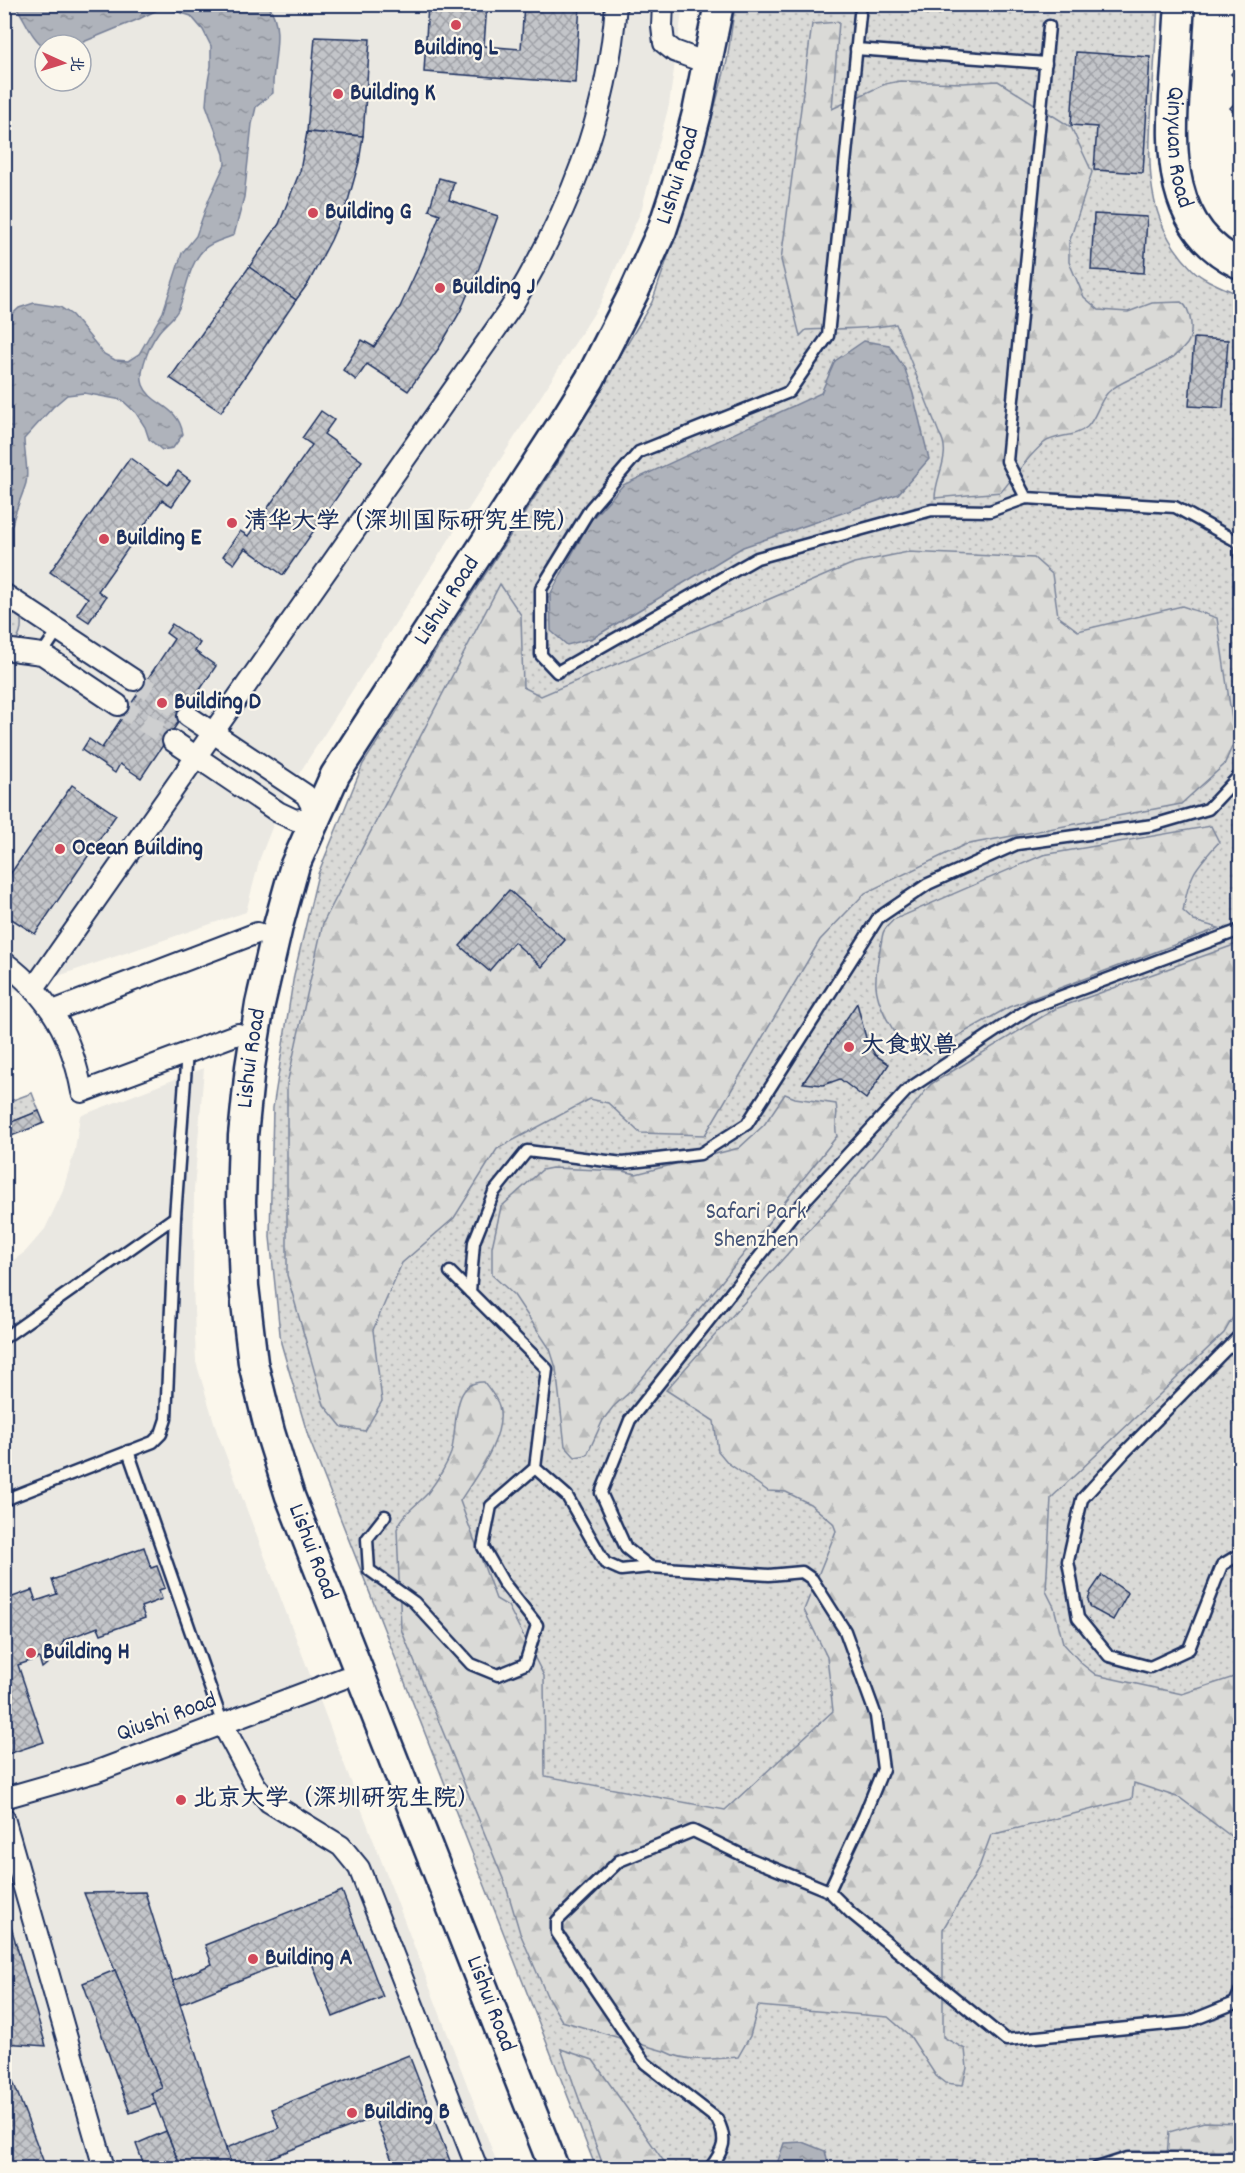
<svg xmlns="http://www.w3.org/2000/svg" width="1245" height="2173" viewBox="0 0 1245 2173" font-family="Dekko,'LXGW WenKai TC',sans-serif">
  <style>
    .built { fill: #eae8e2; fill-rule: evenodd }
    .grass { fill: url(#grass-dots); stroke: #7a849a; stroke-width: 1.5 }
    .forest { fill: url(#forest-firs); stroke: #7a849a; stroke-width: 1.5 }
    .water { fill: url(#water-ripples); stroke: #747e96; stroke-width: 1.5 }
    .building { fill: url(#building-cross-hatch); stroke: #1b2f5e; stroke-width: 1.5 }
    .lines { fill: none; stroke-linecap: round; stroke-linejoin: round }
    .street-tunnel { stroke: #cecfd0; stroke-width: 20; stroke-dasharray: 20 10; stroke-linecap: butt }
    .lane-casing { stroke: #1b2f5e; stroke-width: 15 }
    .street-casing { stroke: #1b2f5e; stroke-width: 24 }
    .secondary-casing { stroke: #1b2f5e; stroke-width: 33 }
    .lane { stroke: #fbf7ec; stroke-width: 10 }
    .street { stroke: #fbf7ec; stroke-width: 20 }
    .secondary { stroke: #fbf7ec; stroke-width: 28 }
    .poi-dot { fill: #d1495b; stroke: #fbf7ec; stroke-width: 2 }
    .labels { text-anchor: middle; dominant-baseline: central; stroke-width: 4.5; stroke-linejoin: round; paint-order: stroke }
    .poi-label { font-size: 24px; font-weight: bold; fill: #1b2f5e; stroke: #fbf7ec; text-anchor: start }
    .street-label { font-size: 24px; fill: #1b2f5e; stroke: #fbf7ec }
    .park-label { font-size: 24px; fill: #415176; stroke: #fbf7ec }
  </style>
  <defs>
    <pattern id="grass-dots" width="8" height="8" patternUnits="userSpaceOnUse" patternTransform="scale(1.5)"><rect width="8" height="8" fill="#dadad7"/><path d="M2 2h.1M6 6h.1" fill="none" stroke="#babbbb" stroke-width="1.8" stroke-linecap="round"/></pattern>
    <pattern id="forest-firs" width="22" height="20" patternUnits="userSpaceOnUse" patternTransform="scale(1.5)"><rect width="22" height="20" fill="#dadad7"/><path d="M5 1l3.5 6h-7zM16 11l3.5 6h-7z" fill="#babbbb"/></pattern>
    <pattern id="water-ripples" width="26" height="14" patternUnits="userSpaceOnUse" patternTransform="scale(1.5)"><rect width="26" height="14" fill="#afb3bb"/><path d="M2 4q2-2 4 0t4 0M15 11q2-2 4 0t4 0" fill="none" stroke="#8e929b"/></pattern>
    <pattern id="building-cross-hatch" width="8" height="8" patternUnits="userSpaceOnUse" patternTransform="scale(1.5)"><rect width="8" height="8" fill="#c3c5c9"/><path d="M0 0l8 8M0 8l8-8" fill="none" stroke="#9ea0a6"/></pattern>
  </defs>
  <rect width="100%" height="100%" fill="#fbf7ec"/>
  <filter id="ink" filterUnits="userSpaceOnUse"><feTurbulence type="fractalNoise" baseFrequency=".0167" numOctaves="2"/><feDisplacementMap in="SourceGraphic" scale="12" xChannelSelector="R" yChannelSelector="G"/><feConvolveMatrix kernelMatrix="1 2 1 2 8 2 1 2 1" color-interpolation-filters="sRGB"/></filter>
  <g filter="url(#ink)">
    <g class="built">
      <path d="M4,5H683L669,105L641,211L600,304L284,797L260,858L246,912L14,991L4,983ZM45,45H81V81H45Z"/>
      <path d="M204,1068L194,1190L193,1284L196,1362L217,1432L499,2168H5L4,1267L25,1252L45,1229L62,1193L75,1150L80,1116Z"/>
    </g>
    <g class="grass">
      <path d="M735,5H1158C1156,37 1154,69 1152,101C1148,163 1144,221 1192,269C1204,281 1225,288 1240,295V2168H596L308,1436L281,1343L270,1237L273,1108L294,975L318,874L363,764L564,452L652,302L695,180L727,61Z"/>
      <path d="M4,607L21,619C22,631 20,644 5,643Z"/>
      <path d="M32,1093L39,1111L5,1125V1103Z"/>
    </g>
    <g class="forest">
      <path d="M839,22L832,109L885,84L900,81L963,83L998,81L1071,127L1092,172L1069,243V262L1084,297L1099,310L1128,312L1152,303L1181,302C1192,309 1194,334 1187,344C1169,367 1135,373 1112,389C1099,398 1098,416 1087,427C1075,438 1055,434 1044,443C1028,456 1015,476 1001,492L935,498C935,476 953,454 939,433L896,324C867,330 836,328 806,330L800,336L781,260L812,24Z"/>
      <path d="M908,552L1034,558L1052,574L1058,616L1078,631L1182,606L1217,618L1235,740L1224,765L1181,804L964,845L865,893L820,940L705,1135L640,1133L608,1103L590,1099L497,1149L454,1218L402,1263L373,1330L382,1401L365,1431L342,1427L324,1405L287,1275V1084L323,923L500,584L521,615L523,687L541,696L854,563Z"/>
      <path d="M1211,826L1219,842C1195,868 1189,875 1183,911L1194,921L1219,928L1009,1007L926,1054C900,1052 878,1009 876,986C875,972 878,958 881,944C882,940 882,934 884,931C886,927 891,923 893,920L1043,855Z"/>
      <path d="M1234,945H1240V1305L1224,1333L1051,1498L1046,1591L1054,1607L1063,1643L1082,1664L1096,1675L1182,1694L1240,1675V1843L1180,1798L1134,1783L1132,1799L991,1835L978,1870L943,1929V2037L965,2049L967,2068L963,2085L945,2083L936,2076L910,2036L888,2017L758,2006L750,2036L738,2057C716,2059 687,2063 667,2052L562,2021L547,1996L520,1933L506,1886L401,1629L397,1529C403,1513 416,1506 427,1494C436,1482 446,1467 451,1453C458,1430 450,1380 484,1382C489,1389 497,1398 499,1406C507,1436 475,1477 460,1501L496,1599L508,1606L544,1676L545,1776L725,1810L833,1711L827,1657L804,1610L836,1531L833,1523L810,1504L786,1492L768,1491L728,1463L718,1451L714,1421L666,1390L848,1186L931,1084L1055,1009Z"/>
      <path d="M785,1094L795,1098L836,1104C839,1115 833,1126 837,1136L719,1285L632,1390L613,1407L603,1420L587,1455L575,1457L565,1446L556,1368L550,1349L514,1295L492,1275V1247L501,1207L542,1170L552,1168L623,1171L636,1174L739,1148L764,1125Z"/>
      <path d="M561,2049L593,2060L665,2163L663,2168H604Z"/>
      <path d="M1204,2122L1240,2123V2168H1166L1169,2132Z"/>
    </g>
    <g class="water">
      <path d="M15,5H268C286,29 271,64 273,93L256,107L252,124L244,197L234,235C225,239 211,242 204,249C189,264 187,288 179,308C175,318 164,324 158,333C150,344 138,371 143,385C151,406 178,404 183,434L173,448L162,450L149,439L145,427L136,413L122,400L84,393L67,395L53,407L24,439C24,452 29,472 26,483C22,497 15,510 12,525L4,522L5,454L9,420L4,402L5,321L19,308L34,303L60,307L72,315L104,354L115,360L128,361L139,354L163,312L182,253L196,236L209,199L225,164L224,154L206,105L208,81L211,66V46L203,30L191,16L163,7L139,19L76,45H45V47C31,39 25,18 15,5Z"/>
      <path d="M864,341L889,345L905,369L913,394L929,459L898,494L743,547L593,638L567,645L551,631L550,595L590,521L623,485L821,393L835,361Z"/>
      <path d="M802,2142L825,2151L829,2168H773L776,2167L784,2143Z"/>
    </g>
    <g class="building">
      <path d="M428,4H487L484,46L521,49L524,4H580L575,83L424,72Z"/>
      <path d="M315,37L370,39L363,136L307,132Z"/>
      <path d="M1076,52L1150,57L1143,173L1094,170L1097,127L1071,125Z"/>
      <path d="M1240,64V84L1231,74Z"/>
      <path d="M1240,98V118L1230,108Z"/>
      <path d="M307,132L363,136L359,162L348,201L331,240L309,282L296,300L249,267L279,224L300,171Z"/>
      <path d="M439,178L454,182L449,200L498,216L479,268L460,312L439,348L408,391L367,364L356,380L343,370L362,340L374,347L400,307L424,255L440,214L429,210Z"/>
      <path d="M1094,214L1147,217L1144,273L1091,270Z"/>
      <path d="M249,267L296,300L221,412L170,378Z"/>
      <path d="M1194,338L1228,340L1223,408L1189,406Z"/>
      <path d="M321,411L334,420L324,434L362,461L283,575L245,548L234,564L223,556L240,531L248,536L312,445L302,438Z"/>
      <path d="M130,458L168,485L178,471L190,480L172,506L162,500L98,591L106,597L89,622L77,614L88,598L50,572Z"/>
      <path d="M172,624L200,643L195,651L216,666L141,778L120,764L115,773L82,750L89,739L102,748L174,639L166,633Z"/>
      <path d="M72,785L116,815L35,934L4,914V883Z"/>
      <path d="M509,890L565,940L542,967L514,942L489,971L460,946Z"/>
      <path d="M857,1003L866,1038L875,1055L889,1064L866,1099L840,1079L823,1085L803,1083Z"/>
      <path d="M39,1111L44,1123L4,1139V1125Z"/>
      <path d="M144,1547L151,1568L157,1566L165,1588L159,1590L162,1599L141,1607L145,1618L101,1634L98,1627L64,1640L62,1648L54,1658L42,1668L39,1658L18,1665L44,1742L5,1755L4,1600L32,1590L36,1601L57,1594L52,1580Z"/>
      <path d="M1102,1575L1128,1593L1113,1620L1091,1608L1088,1600L1091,1591Z"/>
      <path d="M342,1891L383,1997L333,2017L308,1953L180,2004L173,1981L212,1964L205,1945Z"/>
      <path d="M145,1892L180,2004L232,2168H181L151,2093L162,2088L84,1893Z"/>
      <path d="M4,1903L46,2046L4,2043Z"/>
      <path d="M115,1970L162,2088L151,2093L156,2104L130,2113L83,1983Z"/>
      <path d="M409,2055L450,2161L431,2168H395L375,2117L244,2168H232L226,2148L279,2128L272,2109Z"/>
      <path d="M4,2067L12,2068L11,2076L46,2168H4Z"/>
      <path d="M166,2131L181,2168H145L136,2144Z"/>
    </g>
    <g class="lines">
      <g class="street-tunnel">
        <path d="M134,680L188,716"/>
        <path d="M118,705L173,741"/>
      </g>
      <defs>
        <g id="lane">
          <path d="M860,14L828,336L789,392L639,452L590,509L541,589V655L557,672L757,558L932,510L990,511L1026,498L1175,507L1240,543V555"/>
          <path d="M856,49L1046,63"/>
          <path d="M1026,498L1007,461L1049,26"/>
          <path d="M42,654L58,630"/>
          <path d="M450,1272L470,1292"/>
          <path d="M1240,1335L1125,1452L1082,1499L1068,1561L1078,1618L1109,1656L1150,1667L1189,1649L1222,1565L1240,1554"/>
          <path d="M4,1338L175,1217"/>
          <path d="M128,1451L223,1725"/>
          <path d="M4,1500L153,1442L161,1434L166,1419L175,1217L187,1052"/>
          <path d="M385,1516L367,1539L369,1570L414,1602L471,1664L498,1675L525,1664L537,1625L503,1582L483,1547L491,1506L535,1468"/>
          <path d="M650,1567L626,1548L601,1493L630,1420L798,1208L907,1090L1030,1008L1240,930"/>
          <path d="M829,1891L851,1913L1006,2040L1188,2022L1235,2003L1240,1992"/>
          <path d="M973,2166L978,2168"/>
          <path d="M710,2168C724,2150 728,2140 717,2119L645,2063L557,1933V1921L619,1861L693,1831L746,1857L829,1891L864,1816L883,1769L876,1716L845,1631L812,1579L802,1572L769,1575L650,1567L621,1570L605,1563L567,1496L535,1468L547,1369L470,1292L474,1242L494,1192L527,1151L623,1163L700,1154L747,1124L878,918L928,884L1017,844L1153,825L1208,809L1240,775"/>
          <path d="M1097,2168L1128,2158H1240"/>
        </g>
        <g id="street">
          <path d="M663,4L662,26L664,43L674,51L693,58"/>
          <path d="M4,594L134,680"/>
          <path d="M4,649L42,654L118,705"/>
          <path d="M173,741L278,812L295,820L317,816L306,795L188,716"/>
          <path d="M4,962C50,997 72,1036 82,1092L238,1034"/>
          <path d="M34,988L510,309C568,214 608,117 616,4"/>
          <path d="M53,1011L257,933"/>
          <path d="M223,1725L255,1785L269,1802L341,1846L359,1868L477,2168"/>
          <path d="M4,1798L95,1772L344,1678"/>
          <path d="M4,1818L104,2168"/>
        </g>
        <g id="secondary">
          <path id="s1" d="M1180,4C1178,31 1177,57 1175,83C1170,151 1168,230 1240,264"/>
          <path id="s2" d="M554,2168L290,1496L270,1432L253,1363L244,1286L241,1202L243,1136L250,1067L260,1004L278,926L295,865L335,775L564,421L590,379L634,292L662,230L683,166L697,113L719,4"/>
        </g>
      </defs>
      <use href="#lane" class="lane-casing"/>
      <use href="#street" class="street-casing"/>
      <use href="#secondary" class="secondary-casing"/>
      <use href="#lane" class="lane"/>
      <use href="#street" class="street"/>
      <use href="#secondary" class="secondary"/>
    </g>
  </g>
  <g class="poi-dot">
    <circle cx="456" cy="25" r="6"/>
    <circle cx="338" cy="94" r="6"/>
    <circle cx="313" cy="213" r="6"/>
    <circle cx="440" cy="288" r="6"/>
    <circle cx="232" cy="523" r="6"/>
    <circle cx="104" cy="539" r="6"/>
    <circle cx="162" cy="703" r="6"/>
    <circle cx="60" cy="849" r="6"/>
    <circle cx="849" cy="1047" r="6"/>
    <circle cx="31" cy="1653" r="6"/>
    <circle cx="181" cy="1800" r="6"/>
    <circle cx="253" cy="1959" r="6"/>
    <circle cx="352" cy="2113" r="6"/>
  </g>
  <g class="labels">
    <g class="poi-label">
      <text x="456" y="49" text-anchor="middle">Building L</text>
      <text x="350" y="94">Building K</text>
      <text x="325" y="213">Building G</text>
      <text x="452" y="288">Building J</text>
      <text x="244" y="523">清华大学（深圳国际研究生院）</text>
      <text x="116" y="539">Building E</text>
      <text x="174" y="703">Building D</text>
      <text x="72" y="849">Ocean Building</text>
      <text x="861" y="1047">大食蚁兽</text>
      <text x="43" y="1653">Building H</text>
      <text x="193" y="1800">北京大学（深圳研究生院）</text>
      <text x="265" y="1959">Building A</text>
      <text x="364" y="2113">Building B</text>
    </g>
    <g class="street-label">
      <text stroke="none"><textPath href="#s1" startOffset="144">Qinyuan Road</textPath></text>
      <text stroke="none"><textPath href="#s2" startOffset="2156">Lishui Road</textPath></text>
      <text stroke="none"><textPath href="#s2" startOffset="1670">Lishui Road</textPath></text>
      <text stroke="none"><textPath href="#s2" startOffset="1166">Lishui Road</textPath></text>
      <text transform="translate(312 1552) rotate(69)">Lishui Road</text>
      <text transform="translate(167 1718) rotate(-20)">Qiushi Road</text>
      <text transform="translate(490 2004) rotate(69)">Lishui Road</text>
    </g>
    <g class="park-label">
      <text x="756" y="1213">Safari Park<tspan x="756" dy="28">Shenzhen</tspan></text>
    </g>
  </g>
  <rect width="1245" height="2173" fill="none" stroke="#fbf7ec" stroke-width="24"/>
  <rect x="12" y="12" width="1221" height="2149" fill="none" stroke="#1b2f5e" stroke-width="2" filter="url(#ink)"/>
  <g transform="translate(63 63) rotate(94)"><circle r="28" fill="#fbf7ec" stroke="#a1a7b3" stroke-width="1.5"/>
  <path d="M0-4.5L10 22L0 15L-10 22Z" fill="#d1495b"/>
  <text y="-9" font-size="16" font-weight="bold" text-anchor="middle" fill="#1b2f5e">北</text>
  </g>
</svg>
